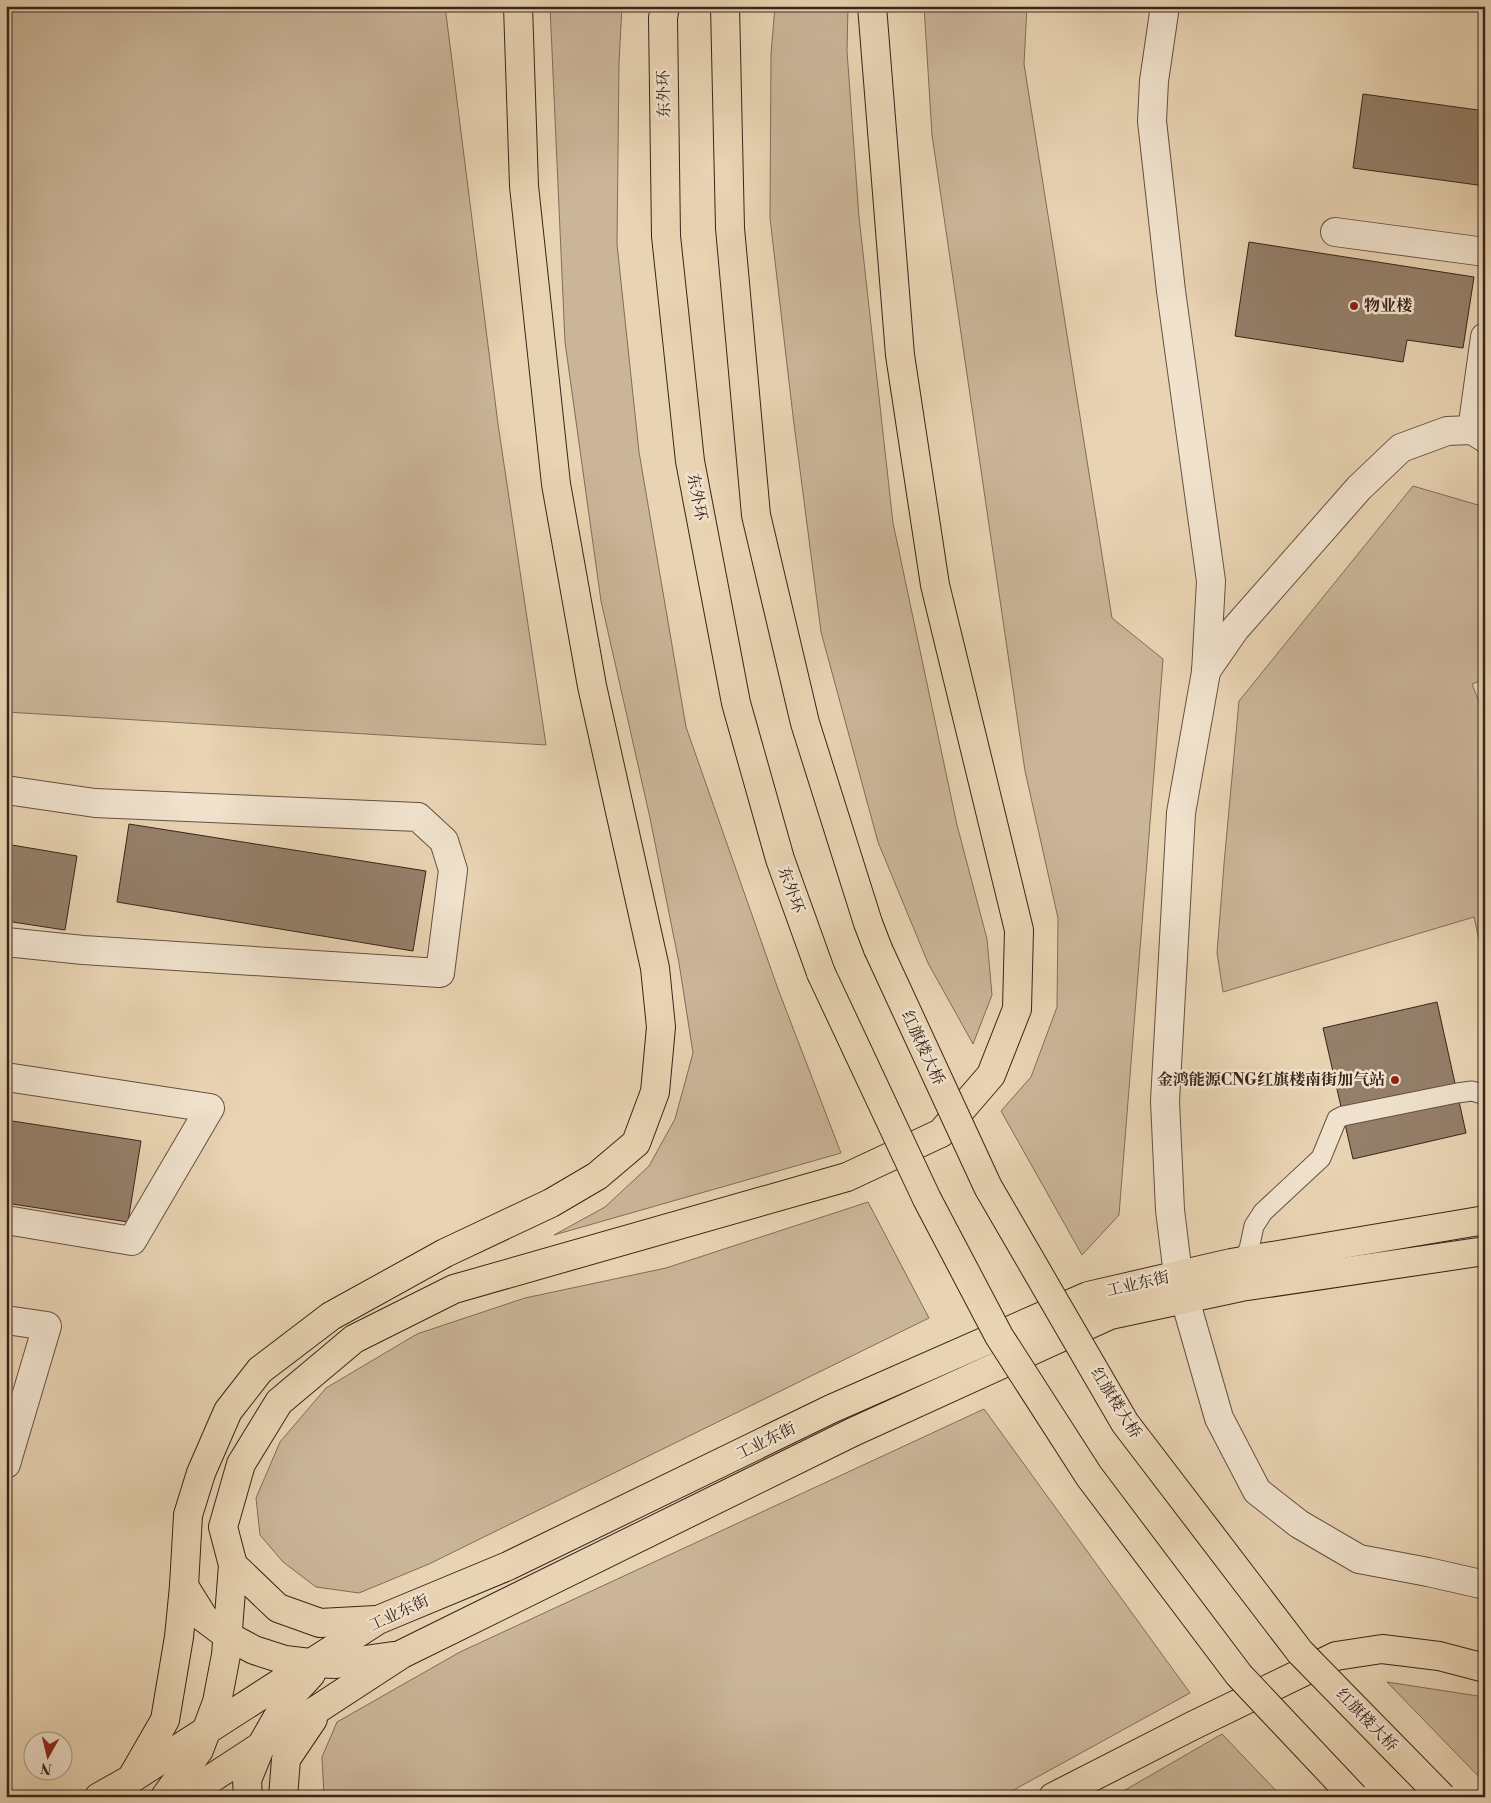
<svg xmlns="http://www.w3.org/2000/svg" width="1491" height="1803" viewBox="0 0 1491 1803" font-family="'Libre Bodoni','Noto Serif SC',serif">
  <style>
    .green { fill: #cab598; stroke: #826c59 }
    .building { fill: #947f69; stroke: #3a241a }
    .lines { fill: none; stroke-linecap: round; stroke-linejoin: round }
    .lane-casing { stroke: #665040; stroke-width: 21 }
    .street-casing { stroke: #665040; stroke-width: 30 }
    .primary-casing { stroke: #3a241a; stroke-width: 30 }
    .highway-casing { stroke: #3a241a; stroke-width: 30 }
    .lane { stroke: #f0e2cd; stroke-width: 19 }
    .street { stroke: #f0e2cd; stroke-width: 28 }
    .primary { stroke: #e8d3b2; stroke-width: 28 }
    .highway { stroke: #e8d3b2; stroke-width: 28 }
    .highway-bridge-casing { stroke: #3a241a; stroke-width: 30; stroke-linecap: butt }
    .highway-bridge { stroke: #e8d3b2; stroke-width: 28 }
    .poi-dot { fill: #8f2418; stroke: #f0e2cd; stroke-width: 2 }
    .labels { text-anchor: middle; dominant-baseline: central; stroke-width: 5; stroke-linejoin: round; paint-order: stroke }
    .street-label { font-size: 16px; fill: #3a241a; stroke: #f0e2cd }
    .poi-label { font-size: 16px; font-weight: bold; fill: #3a241a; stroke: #f0e2cd; text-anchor: start }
  </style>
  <rect width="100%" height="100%" fill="#e8d3b2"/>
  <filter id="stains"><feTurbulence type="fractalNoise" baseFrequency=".004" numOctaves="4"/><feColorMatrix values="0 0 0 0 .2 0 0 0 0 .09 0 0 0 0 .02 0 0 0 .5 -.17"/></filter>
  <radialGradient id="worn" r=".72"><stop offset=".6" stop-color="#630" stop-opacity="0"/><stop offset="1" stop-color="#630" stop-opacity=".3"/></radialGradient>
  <g class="green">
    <path d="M6,6H445L498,424L546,745L6,712Z"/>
    <path d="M550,6H622L619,62L617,244L639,452L686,727L778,989L841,1153L554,1235L605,1207L649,1166L675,1119L693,1053L679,963L650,818L601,601L565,342Z"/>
    <path d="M775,6H848L847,51L859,217L893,523L957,825L987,939L992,995L973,1044L928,963L878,842L821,632L793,416L770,218L771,54Z"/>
    <path d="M924,6H1027L1024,64L1112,618L1163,659L1119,1215L1082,1255L1001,1111L1031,1077L1057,1007L1058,918L1025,771L932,135Z"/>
    <path d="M1413,486L1485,507V679L1472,684L1485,718V967L1474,917L1223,992L1217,953L1224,864L1239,701Z"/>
    <path d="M868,1202L929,1318L429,1564L359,1593L316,1587L283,1562L260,1535L256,1498L280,1442L326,1388L417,1334L525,1298L666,1268Z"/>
    <path d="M984,1409L1190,1693L1001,1797H324L322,1757L337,1722L460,1652Z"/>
    <path d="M1387,1682L1478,1696L1485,1700V1783Z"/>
    <path d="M1222,1734L1282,1797H1113Z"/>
  </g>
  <g class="building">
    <path d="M1363,94L1485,111V186L1353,168Z"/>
    <path d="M1249,242L1474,277L1463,348L1407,340L1403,362L1235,336Z"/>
    <path d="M129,824L426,871L413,951L117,902Z"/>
    <path d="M6,844L77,856L65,930L6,921Z"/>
    <path d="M1437,1002L1466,1133L1353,1159L1323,1028Z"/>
    <path d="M6,1120L141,1141L128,1222L6,1203Z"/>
  </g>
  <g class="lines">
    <defs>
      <path id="lane" d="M1241,1262L1249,1249L1254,1226L1263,1212L1321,1158L1337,1119L1343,1116L1457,1093L1472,1091L1485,1095"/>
      <g id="street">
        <path d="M1165,6L1154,81L1152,121L1171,291L1211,581L1206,672L1181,813L1165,1101L1170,1210L1178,1275L1219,1418L1257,1491L1299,1524L1359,1559L1428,1572L1485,1585"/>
        <path d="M1335,232L1485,252"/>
        <path d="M1472,430L1485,337"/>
        <path d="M1206,671L1235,629L1359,488L1401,448L1447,431L1472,430L1485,438"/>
        <path d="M6,790L95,803L418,817L444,841L453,870L440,973L83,950L6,942"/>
        <path d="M6,1077L210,1108L132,1241L6,1220"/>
        <path d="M6,1320L47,1326L6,1464"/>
      </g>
      <g id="primary">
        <path d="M233,1565L278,1608L320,1623L376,1620"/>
        <path d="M184,1586L204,1618L228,1636L254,1650L285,1660L310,1663L336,1664L393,1656"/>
        <path d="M131,1779L165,1720L179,1637L184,1586L188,1515L201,1473L228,1411L260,1370L331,1316L445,1253L551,1203L597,1176L636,1143L655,1092L661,1027L655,968L592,686L556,484L524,186L518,6"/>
        <path d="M99,1797L131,1779L378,1620L508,1566L831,1409L1088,1296L1231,1263L1485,1220"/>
        <path d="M165,1797L199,1750L217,1702L226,1655L233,1565L223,1527L241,1464L279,1402L354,1339L454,1289L847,1177L941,1133L991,1075L1017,1009L1019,930L935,585L900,355L872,6"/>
        <path d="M183,1797L402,1654L853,1432L1110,1315L1241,1287L1485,1251"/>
        <path d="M248,1797L247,1780L260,1748L288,1699L311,1674"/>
        <path d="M283,1797L286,1759L313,1719"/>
        <path d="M1053,1797L1194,1725L1336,1656L1382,1649L1439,1656L1485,1668"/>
      </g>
      <g id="highway">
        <path d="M665,6L663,18L666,236L690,461L736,703L780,859L821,973"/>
        <path d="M725,6L730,228L756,515L805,723L868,923L878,949"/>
      </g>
    </defs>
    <use href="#lane" class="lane-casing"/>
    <use href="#street" class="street-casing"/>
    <use href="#primary" class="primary-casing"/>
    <use href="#highway" class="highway-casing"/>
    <use href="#lane" class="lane"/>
    <use href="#street" class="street"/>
    <use href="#primary" class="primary"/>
    <use href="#highway" class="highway"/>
    <defs>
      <g id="highway-bridge">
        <path d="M878,949L988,1187L1125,1423L1300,1652L1442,1797"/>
        <path d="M821,973L927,1199L999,1336L1089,1476L1239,1675L1354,1797"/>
      </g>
    </defs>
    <use href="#highway-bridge" class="highway-bridge-casing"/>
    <use href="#highway-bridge" class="highway-bridge"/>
  </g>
  <g class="poi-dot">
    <circle cx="1354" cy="306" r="5"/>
    <circle cx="1395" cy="1080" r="5"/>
  </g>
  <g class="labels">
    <g class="street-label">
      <text transform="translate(664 94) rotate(-91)">东外环</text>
      <text transform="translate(697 497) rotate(79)">东外环</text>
      <text transform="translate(791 890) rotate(70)">东外环</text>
      <text transform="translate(923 1048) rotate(65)">红旗楼大桥</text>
      <text transform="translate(1138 1284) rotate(-13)">工业东街</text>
      <text transform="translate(1116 1403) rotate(58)">红旗楼大桥</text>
      <text transform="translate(766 1441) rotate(-26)">工业东街</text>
      <text transform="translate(399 1613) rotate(-25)">工业东街</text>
      <text transform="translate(1367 1720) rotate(46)">红旗楼大桥</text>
    </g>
    <g class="poi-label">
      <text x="1364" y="306">物业楼</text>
      <text x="1385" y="1080" text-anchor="end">金鸿能源CNG红旗楼南街加气站</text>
    </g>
  </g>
  <rect width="1491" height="1803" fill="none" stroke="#e8d3b2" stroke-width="25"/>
  <rect x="8" y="8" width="1476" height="1788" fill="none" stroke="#3a241a" stroke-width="2.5"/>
  <rect x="12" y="12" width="1466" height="1778" fill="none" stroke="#3a241a"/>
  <g transform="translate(48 1756) rotate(188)"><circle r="24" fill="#f0e2cd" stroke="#a79685"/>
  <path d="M0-4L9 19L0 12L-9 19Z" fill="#8f2418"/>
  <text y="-8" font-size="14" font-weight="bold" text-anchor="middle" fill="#3a241a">N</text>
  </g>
  <rect width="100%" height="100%" filter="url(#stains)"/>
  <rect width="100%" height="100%" fill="url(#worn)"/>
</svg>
